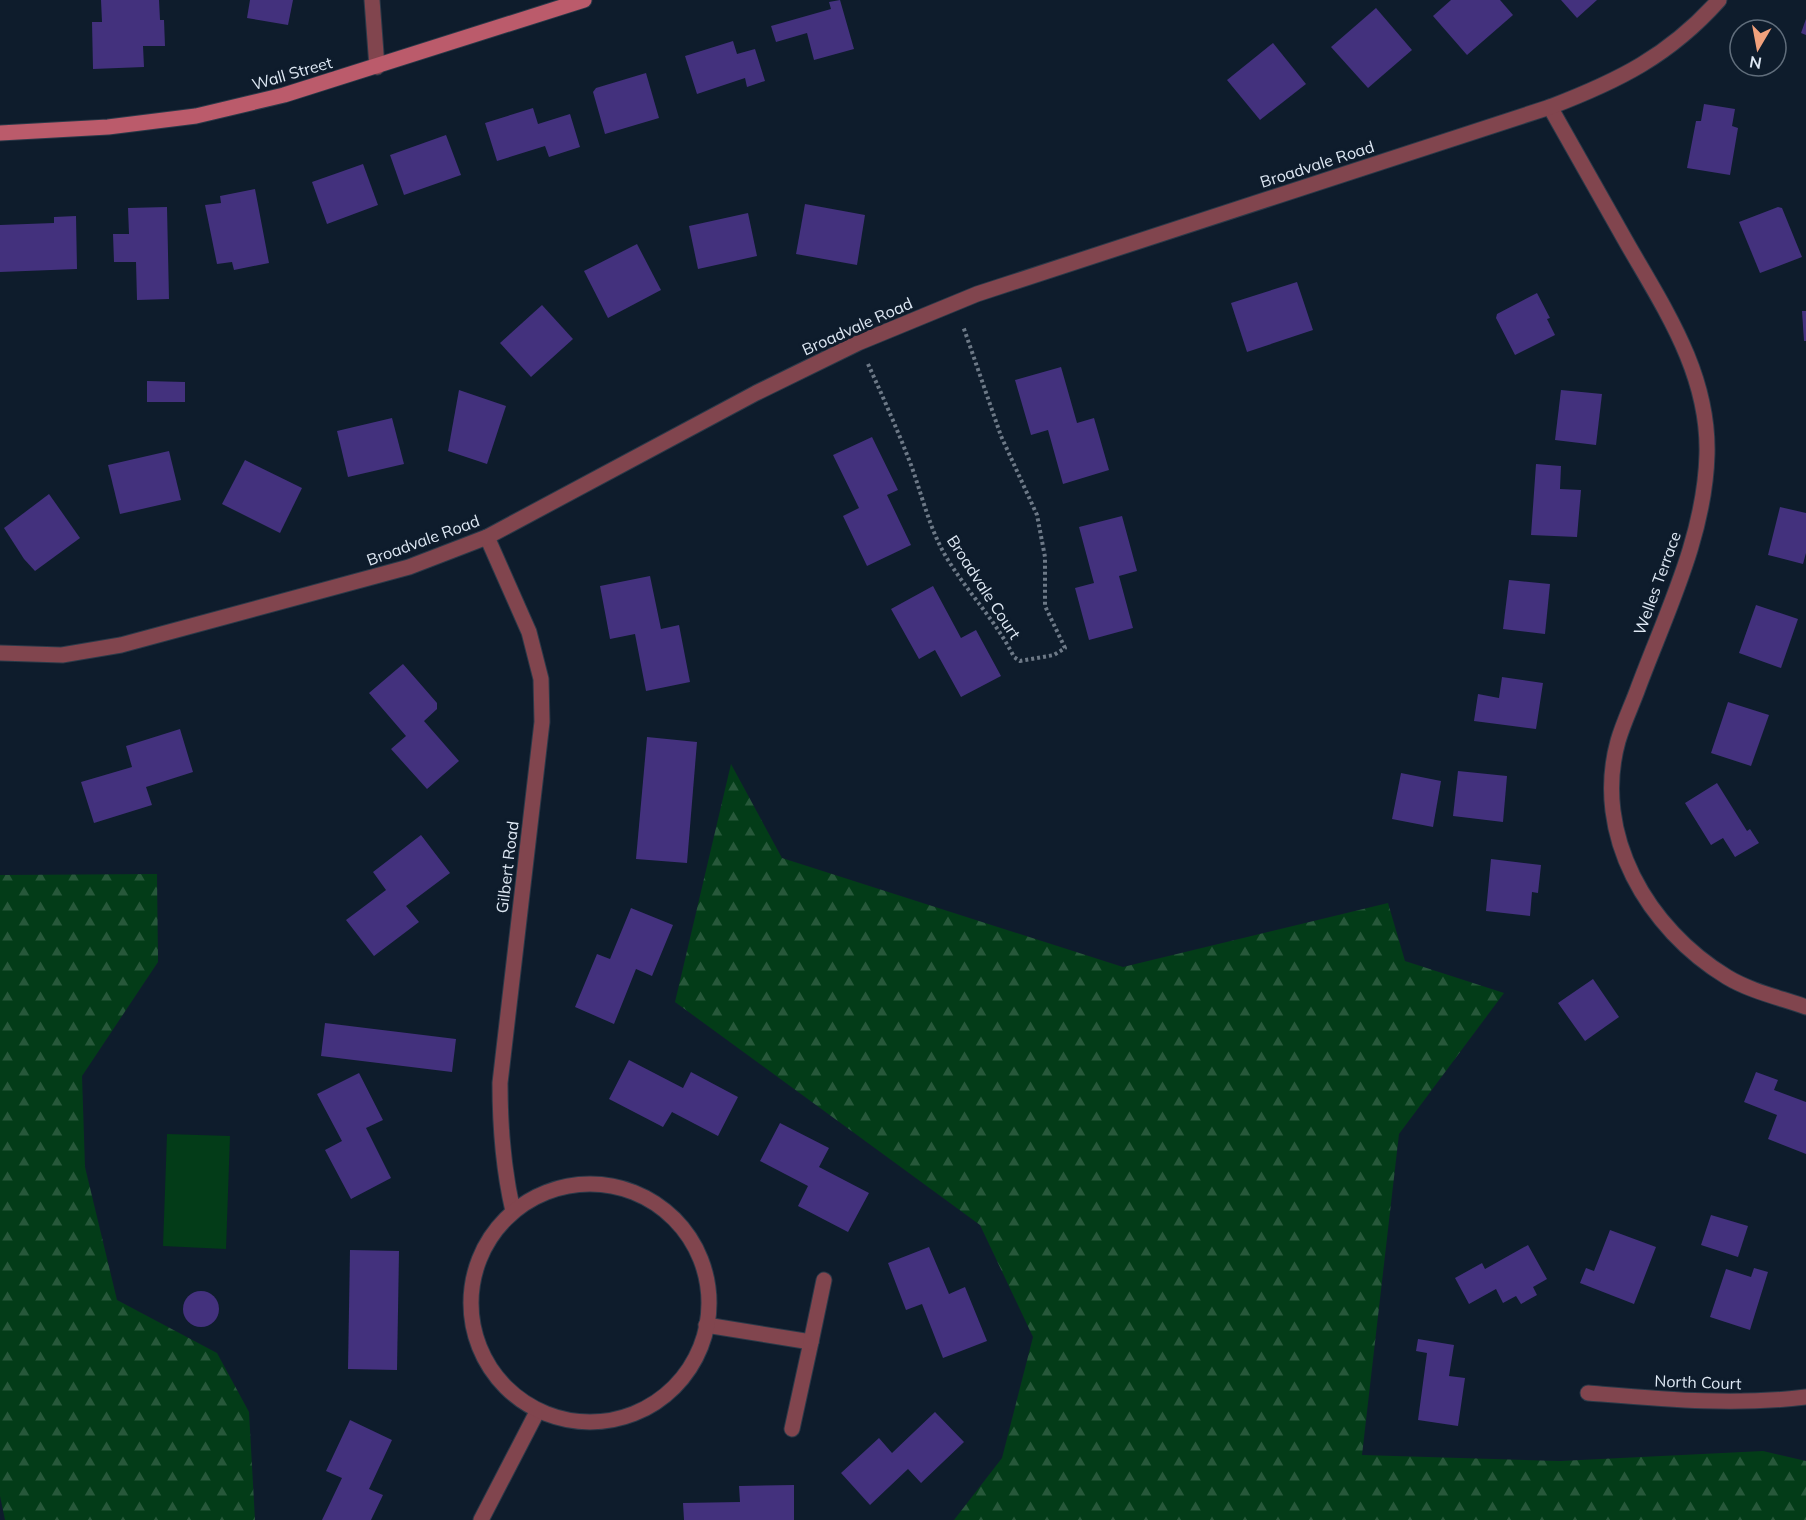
<svg xmlns="http://www.w3.org/2000/svg" width="1806" height="1520" viewBox="0 0 1806 1520" font-family="Mulish,sans-serif">
  <style>
    .grass { fill: #033c18 }
    .forest { fill: url(#forest-firs) }
    .building { fill: #43317d }
    .lines { fill: none; stroke-linecap: round; stroke-linejoin: round }
    .lane-casing { stroke: #2b3948; stroke-width: 17 }
    .street-casing { stroke: #2b3948; stroke-width: 17 }
    .secondary-casing { stroke: #2b3948; stroke-width: 17 }
    .path { stroke: #6d7987; stroke-width: 4; stroke-dasharray: 3 3; stroke-linecap: butt }
    .lane { stroke: #81454e; stroke-width: 15 }
    .street { stroke: #81454e; stroke-width: 15 }
    .secondary { stroke: #bb5b6b; stroke-width: 15 }
    .labels { text-anchor: middle; dominant-baseline: central; stroke-width: 6; stroke-linejoin: round; paint-order: stroke }
    .street-label { font-size: 16px; fill: #dee8f4; stroke: #0e1c2c }
  </style>
  <defs>
    <pattern id="forest-firs" width="22" height="20" patternUnits="userSpaceOnUse" patternTransform="scale(1.5)"><rect width="22" height="20" fill="#033c18"/><path d="M5 1l3.5 6h-7zM16 11l3.5 6h-7z" fill="#27583a"/></pattern>
  </defs>
  <rect width="100%" height="100%" fill="#0e1c2c"/>
  <path class="grass" d="M167,1134L230,1136L226,1249L163,1246Z"/>
  <g class="forest">
    <path d="M731,764L782,858L1123,967L1388,903L1405,961L1504,993L1399,1134L1362,1455L1560,1461L1763,1451L1806,1461V1520H954L1002,1458L1033,1337L980,1225L675,1002Z"/>
    <path d="M157,874L158,962L82,1076L85,1167L117,1300L217,1353L249,1412L255,1520H5L0,1496V875Z"/>
  </g>
  <g class="building">
    <path d="M101,0H159L160,20H164L165,46H143L144,67L93,69L92,22H102Z"/>
    <path d="M250,0H293L288,25L247,18Z"/>
    <path d="M840,0L854,49L814,60L807,33L776,42L771,26L831,9L829,2Z"/>
    <path d="M1451,0H1500L1513,15L1467,55L1433,16Z"/>
    <path d="M1561,0H1597L1577,18Z"/>
    <path d="M1376,8L1412,50L1368,88L1331,47Z"/>
    <path d="M1806,19V35L1801,33Z"/>
    <path d="M733,41L737,54L755,49L765,81L747,87L745,78L697,94L685,56Z"/>
    <path d="M1273,43L1306,84L1260,120L1227,80Z"/>
    <path d="M646,73L659,118L605,134L593,92L596,88Z"/>
    <path d="M1704,104L1735,109L1732,126L1738,128L1730,175L1687,168L1696,121H1701Z"/>
    <path d="M533,108L538,124L570,114L580,147L549,157L545,146L497,161L485,123Z"/>
    <path d="M446,135L461,175L404,195L390,155Z"/>
    <path d="M363,164L378,205L327,224L312,182Z"/>
    <path d="M255,189L269,263L234,270L232,262L217,264L205,205L221,203L220,196Z"/>
    <path d="M805,204L865,215L857,265L796,254Z"/>
    <path d="M167,207L169,299L137,300L136,262H114L113,234H129L128,208Z"/>
    <path d="M1778,207L1782,208L1802,257L1760,273L1739,222Z"/>
    <path d="M748,213L757,256L698,269L689,226Z"/>
    <path d="M76,216L77,269L0,272V225L54,223V217Z"/>
    <path d="M637,244L661,290L608,318L584,271Z"/>
    <path d="M1297,282L1313,330L1247,352L1231,303Z"/>
    <path d="M1537,293L1550,318L1547,319L1555,335L1515,355L1496,318L1497,314Z"/>
    <path d="M542,305L573,339L531,377L500,343Z"/>
    <path d="M1802,311H1806V341H1804Z"/>
    <path d="M1061,367L1077,423L1094,418L1109,470L1063,484L1048,430L1031,435L1015,380Z"/>
    <path d="M147,381L185,382V402H147Z"/>
    <path d="M459,390L506,406L487,464L448,451Z"/>
    <path d="M1561,390L1602,394L1596,445L1555,440Z"/>
    <path d="M392,418L404,464L348,477L337,431Z"/>
    <path d="M872,437L898,490L887,495L911,545L867,566L843,516L859,508L833,455Z"/>
    <path d="M169,451L181,500L120,514L108,465Z"/>
    <path d="M245,460L302,488L280,533L222,504Z"/>
    <path d="M1536,464L1561,466L1560,489L1581,490L1577,537L1531,535Z"/>
    <path d="M49,494L80,538L35,571L24,559L4,528Z"/>
    <path d="M1780,507L1806,513V553L1803,564L1768,555Z"/>
    <path d="M1122,516L1137,571L1119,576L1133,628L1089,640L1075,588L1094,583L1079,527Z"/>
    <path d="M650,576L661,629L679,625L690,682L646,691L635,634L610,639L600,586Z"/>
    <path d="M1509,580L1550,584L1545,634L1503,629Z"/>
    <path d="M933,586L961,638L976,630L1001,676L961,697L935,650L919,659L891,609Z"/>
    <path d="M1756,605L1798,619L1781,668L1739,653Z"/>
    <path d="M403,664L437,703V709L424,721L459,761L427,789L391,749L406,736L369,693Z"/>
    <path d="M1502,677L1543,683L1536,729L1474,721L1478,694L1499,698Z"/>
    <path d="M1728,702L1769,715L1751,766L1711,753Z"/>
    <path d="M180,729L193,772L146,787L152,805L94,823L81,782L132,767L126,746Z"/>
    <path d="M647,737L697,742L687,863L636,859Z"/>
    <path d="M1458,771L1507,776L1503,822L1453,816Z"/>
    <path d="M1401,773L1441,781L1433,827L1392,819Z"/>
    <path d="M1717,783L1747,831L1750,829L1759,843L1735,857L1723,838L1711,845L1685,803Z"/>
    <path d="M421,835L450,873L406,906L419,922L374,956L346,920L386,890L373,872Z"/>
    <path d="M1491,859L1541,865L1538,893L1532,892L1530,916L1486,911Z"/>
    <path d="M631,908L673,925L652,976L636,969L614,1024L575,1007L597,954L610,959Z"/>
    <path d="M1593,979L1619,1017L1585,1041L1558,1003Z"/>
    <path d="M325,1023L456,1039L452,1072L321,1056Z"/>
    <path d="M629,1060L683,1088L691,1072L738,1097L718,1136L672,1112L663,1127L609,1099Z"/>
    <path d="M1756,1072L1778,1080L1774,1090L1806,1102V1154L1768,1139L1777,1115L1744,1102Z"/>
    <path d="M359,1073L383,1120L366,1128L391,1178L351,1199L325,1150L342,1141L317,1094Z"/>
    <path d="M780,1123L829,1148L819,1167L869,1193L848,1232L798,1206L808,1186L760,1161Z"/>
    <path d="M1711,1215L1748,1226L1738,1257L1701,1245Z"/>
    <path d="M1610,1230L1656,1247L1634,1304L1580,1283L1586,1268L1594,1271Z"/>
    <path d="M1528,1245L1547,1279L1533,1287L1537,1295L1521,1304L1516,1296L1503,1303L1496,1289L1469,1304L1455,1278L1482,1263L1485,1269Z"/>
    <path d="M929,1247L949,1294L965,1287L987,1341L943,1358L922,1304L906,1310L888,1263Z"/>
    <path d="M350,1250L399,1251L397,1370L348,1369Z"/>
    <path d="M1754,1268L1768,1272L1750,1330L1710,1317L1726,1269L1751,1277Z"/>
    <circle cx="201" cy="1309" r="18"/>
    <path d="M1418,1339L1454,1345L1449,1376L1465,1378L1458,1426L1418,1420L1427,1353L1416,1351Z"/>
    <path d="M935,1412L964,1442L921,1483L908,1469L870,1505L841,1473L879,1438L892,1453Z"/>
    <path d="M350,1420L392,1440L369,1489L383,1495L371,1520H322L342,1478L326,1471Z"/>
    <path d="M794,1485V1520H684L683,1503L740,1502L739,1486Z"/>
  </g>
  <g class="lines">
    <defs>
      <g id="lane">
        <path d="M706,1325L811,1342L792,1429"/>
        <path d="M811,1342L824,1280"/>
        <path d="M481,1520L537,1412"/>
      </g>
      <g id="street">
        <path d="M372,0L377,67"/>
        <path d="M1550,107C1576,153 1602,199 1628,245C1666,311 1709,375 1707,454C1705,537 1665,615 1637,691C1631,707 1623,724 1618,741C1592,835 1648,929 1727,977C1750,991 1781,998 1806,1007"/>
        <path d="M487,537L529,632L541,679L542,722L500,1083C500,1127 503,1168 513,1211"/>
        <path d="M0,653L62,655L121,645L409,567L487,537L756,393L858,343L977,294L1550,107C1618,81 1669,56 1719,0"/>
        <circle cx="590" cy="1303" r="119"/>
        <path d="M1588,1393C1661,1399 1733,1406 1806,1397"/>
      </g>
      <path id="secondary" d="M0,133L108,127L196,116L284,95L584,0"/>
    </defs>
    <use href="#lane" class="lane-casing"/>
    <use href="#street" class="street-casing"/>
    <use href="#secondary" class="secondary-casing"/>
    <path class="path" d="M868,364C883,397 898,431 911,465C922,495 929,527 945,555C966,591 995,619 1014,657L1020,661L1054,655L1065,648L1045,606V557L1037,515L1001,436L963,326"/>
    <use href="#lane" class="lane"/>
    <use href="#street" class="street"/>
    <use href="#secondary" class="secondary"/>
  </g>
  <g class="labels">
    <g class="street-label">
      <text transform="translate(292 73) rotate(-16)">Wall Street</text>
      <text transform="translate(1317 164) rotate(-18)">Broadvale Road</text>
      <text transform="translate(857 326) rotate(-24)">Broadvale Road</text>
      <text transform="translate(423 540) rotate(-20)">Broadvale Road</text>
      <text transform="translate(1657 583) rotate(-70)">Welles Terrace</text>
      <text transform="translate(984 587) rotate(57)">Broadvale Court</text>
      <text transform="translate(507 867) rotate(-83)">Gilbert Road</text>
      <text transform="translate(1698 1382) rotate(2)">North Court</text>
    </g>
  </g>
  <g transform="translate(1758 48) rotate(190)"><circle r="28" fill="#0e1c2c" stroke="#616e7c" stroke-width="1.5"/>
  <path d="M0-4.5L10 22L0 15L-10 22Z" fill="#f1a17c"/>
  <text y="-9" font-size="16" font-weight="bold" text-anchor="middle" fill="#dee8f4">N</text>
  </g>
</svg>
